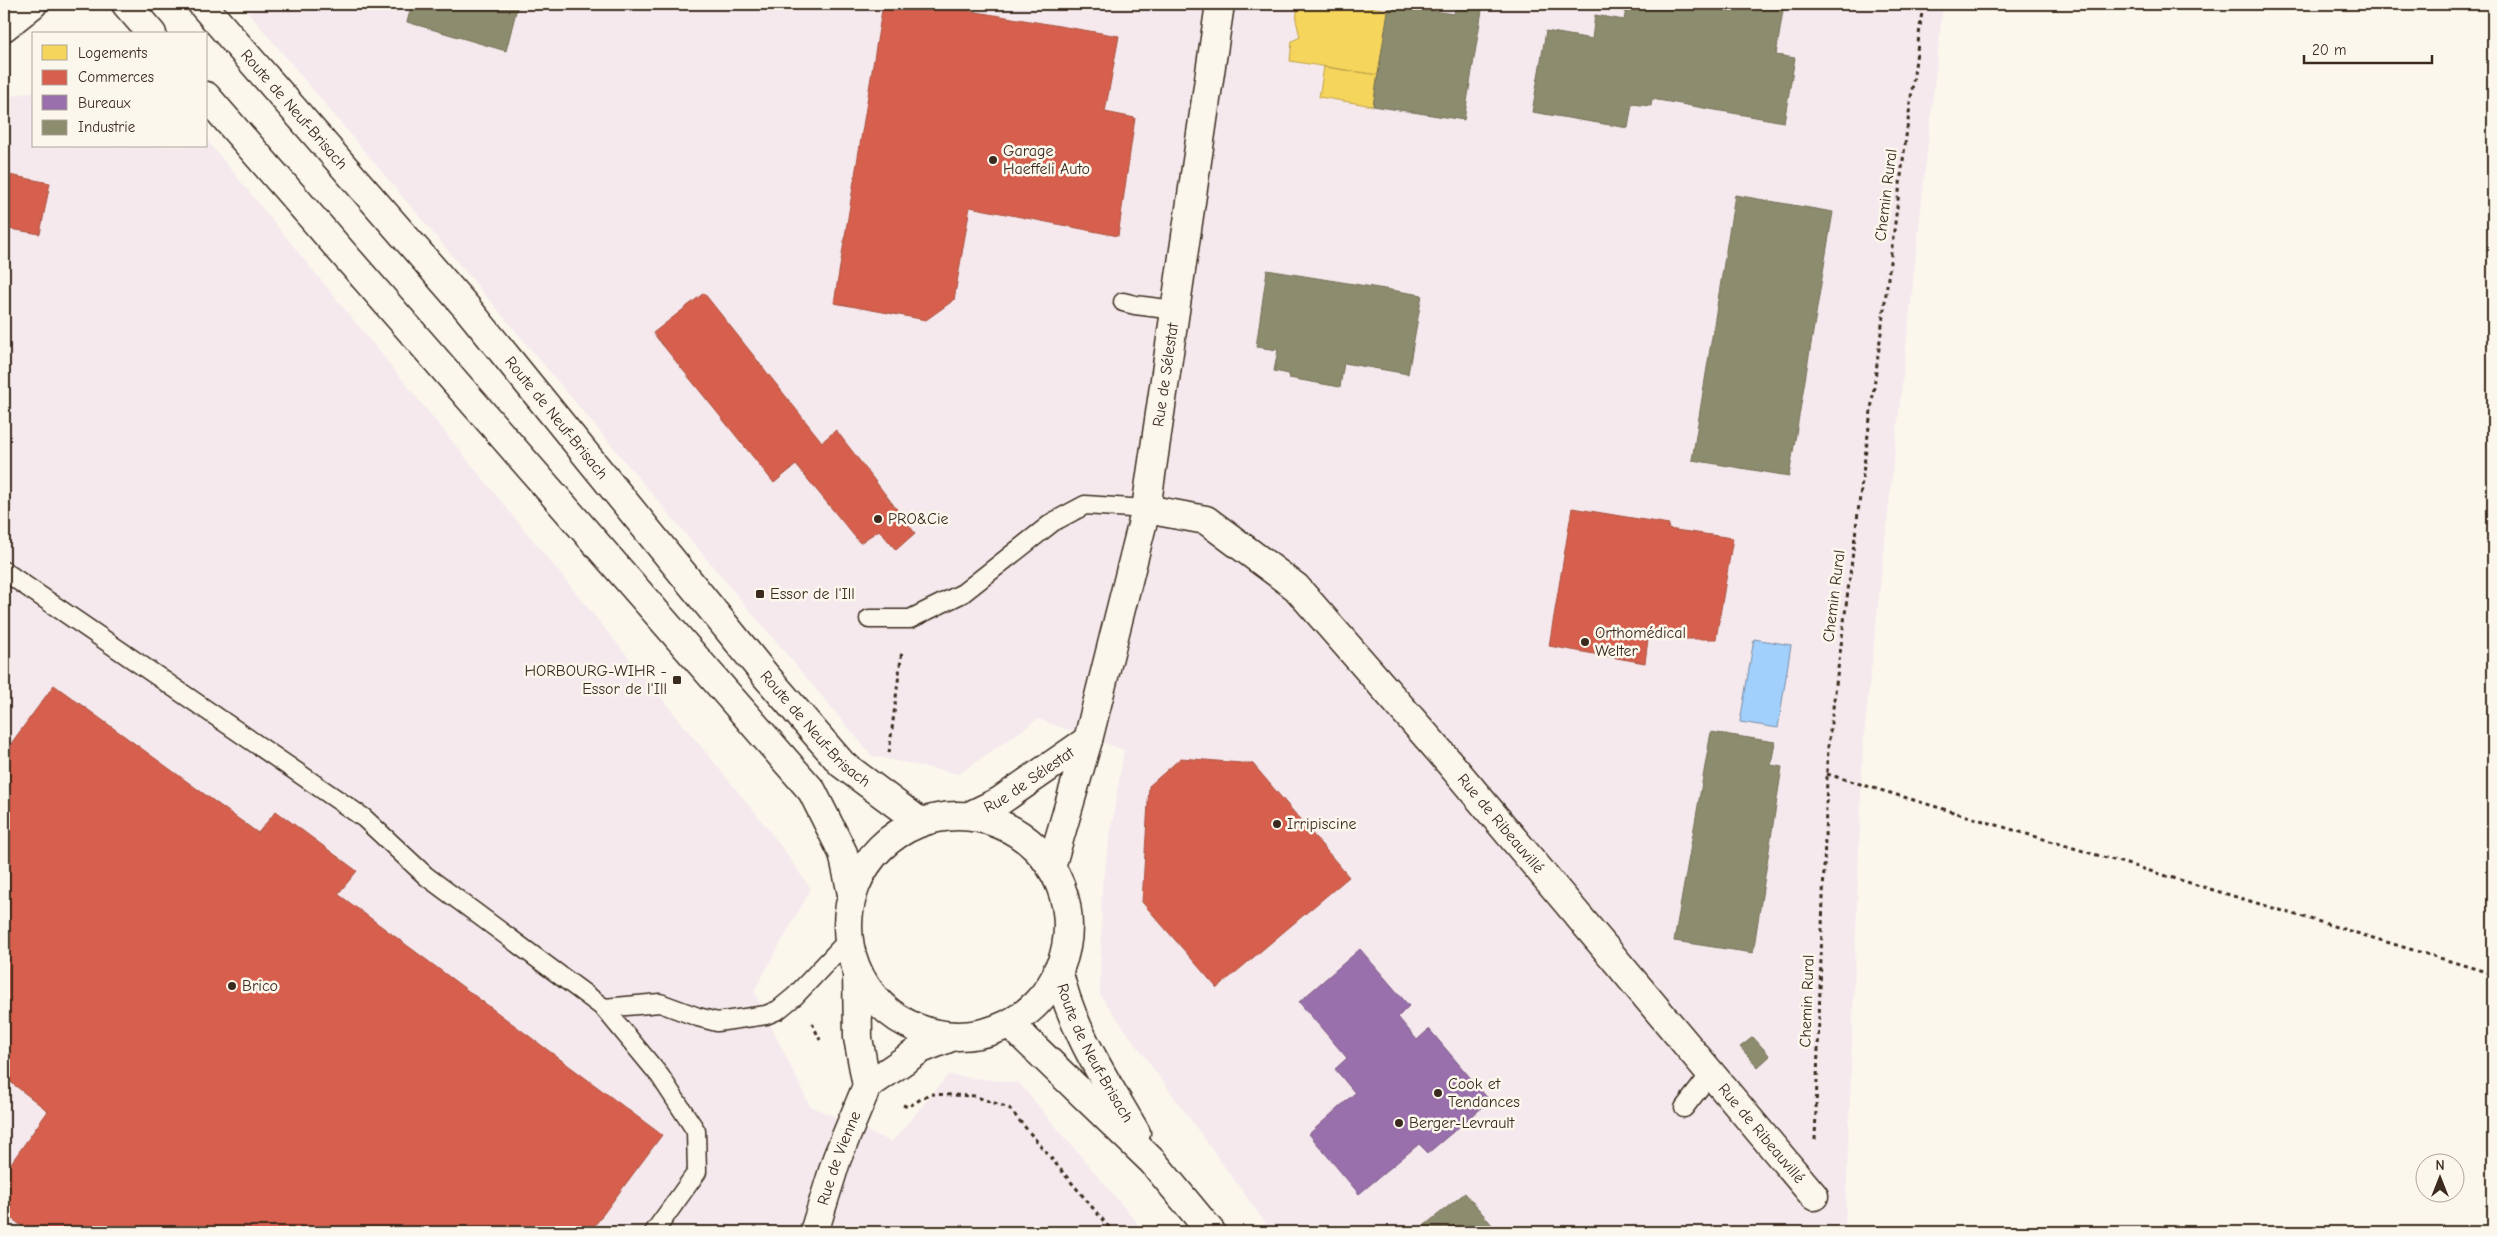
<svg xmlns="http://www.w3.org/2000/svg" width="2497" height="1236" viewBox="0 0 2497 1236" font-family="'Comic Neue',sans-serif">
  <style>
    .built { fill: #f5e9ee }
    .water { fill: #a2d0fd; stroke: #798ea4 }
    .homes { fill: #f6d55c; stroke: #bea249 }
    .shops { fill: #d6604d; stroke: #a8503f }
    .offices { fill: #9970ab; stroke: #7d5b81 }
    .industry { fill: #8c8c6e; stroke: #746f56 }
    .lines { fill: none; stroke-linecap: round; stroke-linejoin: round }
    .service-casing { stroke: #3b2a1e; stroke-width: 21 }
    .minor-casing { stroke: #3b2a1e; stroke-width: 31 }
    .secondary-casing { stroke: #3b2a1e; stroke-width: 31 }
    .path { stroke: #3b2a1e; stroke-width: 3; stroke-dasharray: 4 4; stroke-linecap: butt }
    .service { stroke: #fbf7ec; stroke-width: 18 }
    .minor { stroke: #fbf7ec; stroke-width: 28 }
    .secondary { stroke: #fbf7ec; stroke-width: 28 }
    .poi-dot { fill: #3b2a1e; stroke: #fbf7ec; stroke-width: 2 }
    .labels { text-anchor: middle; dominant-baseline: central; stroke-width: 5; stroke-linejoin: round; paint-order: stroke }
    .street-label { font-size: 16px; fill: #3b2a1e; stroke: #fbf7ec }
    .poi-label { font-size: 16px; fill: #3b2a1e; stroke: #fbf7ec; text-anchor: start }
  </style>
  <rect width="100%" height="100%" fill="#fbf7ec"/>
  <filter id="ink" filterUnits="userSpaceOnUse"><feTurbulence type="fractalNoise" baseFrequency=".02" numOctaves="2"/><feDisplacementMap in="SourceGraphic" scale="10" xChannelSelector="R" yChannelSelector="G"/><feConvolveMatrix kernelMatrix="1 2 1 2 8 2 1 2 1" color-interpolation-filters="sRGB"/></filter>
  <g filter="url(#ink)">
    <g class="built">
      <path d="M241,4H1943L1863,746L1845,1232H1272L1100,995L1102,885L1124,750L1038,719L959,774L872,756Z"/>
      <path d="M34,91V146H206V139L770,831L811,889L754,991L810,1106L892,1142L948,1075L1019,1083L1145,1232H4V98Z"/>
    </g>
    <path class="water" d="M1754,639L1791,645L1778,728L1740,722Z"/>
    <g class="homes">
      <path d="M1298,4H1349L1389,10L1378,75L1290,61L1292,41L1300,37L1296,20Z"/>
      <path d="M1324,67L1378,75L1373,106L1319,97Z"/>
    </g>
    <g class="shops">
      <path d="M883,4H929L1119,36L1105,112L1135,118L1118,236L970,207L954,300L926,320L834,303Z"/>
      <path d="M4,174L50,183L40,234L4,228Z"/>
      <path d="M704,293L822,442L836,430L915,533L896,550L879,530L860,543L796,465L774,483L653,333Z"/>
      <path d="M1572,508L1669,524L1668,529L1733,538L1716,639H1648L1645,663L1549,646Z"/>
      <path d="M54,685L258,833L276,811L357,871L338,894L662,1135L590,1232H30L4,1213V1173L48,1111L4,1077V753Z"/>
      <path d="M1181,758L1253,764L1349,877L1217,988L1142,902L1149,786Z"/>
    </g>
    <path class="offices" d="M1360,949L1409,1006L1398,1017L1417,1040L1429,1029L1490,1101L1428,1153L1419,1144L1359,1194L1309,1134L1355,1093L1335,1069L1347,1058L1299,1002Z"/>
    <g class="industry">
      <path d="M412,4H518L506,51L407,22Z"/>
      <path d="M1396,4H1420L1419,9L1454,14L1456,4H1483L1464,120L1373,106L1389,5Z"/>
      <path d="M1627,4H1784L1776,55L1795,58L1784,122L1652,99L1651,106L1632,104L1628,128L1532,112L1546,31L1592,39L1595,15L1624,20Z"/>
      <path d="M1735,195L1833,212L1789,476L1692,460Z"/>
      <path d="M1267,270L1422,295L1408,374L1344,363L1340,387L1289,378V374L1274,371L1278,350L1256,347Z"/>
      <path d="M1711,732L1775,742L1771,765L1782,767L1753,953L1674,941Z"/>
      <path d="M1753,1037L1770,1056L1758,1067L1740,1047Z"/>
      <path d="M1465,1193L1498,1232H1416Z"/>
    </g>
    <g class="lines">
      <defs>
        <g id="service">
          <path d="M1123,302L1135,305L1175,310"/>
          <path d="M4,571L364,818L426,876L604,1008L660,1076L696,1131L697,1172L654,1232"/>
          <path d="M869,619H910L963,593L1053,522L1085,505L1146,509"/>
          <path d="M604,1008L660,1003L698,1017L717,1022L766,1015L778,1010L795,996L848,940"/>
          <path d="M1684,1108L1711,1073"/>
        </g>
        <g id="minor">
          <path d="M4,27L33,4"/>
          <path id="s1" d="M1146,509L1206,520L1296,587L1442,754L1814,1196"/>
          <path id="s2" d="M969,816L1000,801L1088,740"/>
          <path id="s3" d="M1051,867L1088,740L1146,509L1220,4"/>
          <path d="M857,971L858,1038L867,1086"/>
          <path id="s4" d="M814,1232L837,1158L867,1086L921,1049L954,1036"/>
        </g>
        <g id="secondary">
          <path d="M126,4L152,34"/>
          <path id="s5" d="M202,4L467,308L766,676L842,764L920,822"/>
          <path d="M206,96L812,791L843,853L852,894"/>
          <circle cx="958" cy="926" r="110"/>
          <path id="s6" d="M1058,969C1071,1029 1106,1081 1136,1133"/>
          <path d="M1010,1024L1153,1162L1211,1232"/>
        </g>
      </defs>
      <use href="#service" class="service-casing"/>
      <use href="#minor" class="minor-casing"/>
      <use href="#secondary" class="secondary-casing"/>
      <g class="path">
        <path d="M889,753L902,650"/>
        <path d="M1827,774L2493,974"/>
        <path d="M812,1023L820,1040"/>
        <path d="M903,1105L908,1107L929,1094L974,1096L1009,1108L1113,1232"/>
        <path d="M1815,1140L1828,747L1923,4"/>
      </g>
      <use href="#service" class="service"/>
      <use href="#minor" class="minor"/>
      <use href="#secondary" class="secondary"/>
    </g>
  </g>
  <g class="poi-dot">
    <circle cx="993" cy="160" r="5"/>
    <circle cx="878" cy="519" r="5"/>
    <rect x="755" y="589" width="10" height="10" rx="2.5"/>
    <circle cx="1585" cy="642" r="5"/>
    <rect x="672" y="675" width="10" height="10" rx="2.5"/>
    <circle cx="1277" cy="824" r="5"/>
    <circle cx="232" cy="986" r="5"/>
    <circle cx="1438" cy="1093" r="5"/>
    <circle cx="1399" cy="1123" r="5"/>
  </g>
  <g class="labels">
    <g class="street-label">
      <text stroke="none"><textPath href="#s5" startOffset="140">Route de Neuf-Brisach</textPath></text>
      <text transform="translate(1886 195) rotate(-83)">Chemin Rural</text>
      <text stroke="none"><textPath href="#s3" startOffset="506">Rue de Sélestat</textPath></text>
      <text stroke="none"><textPath href="#s5" startOffset="545">Route de Neuf-Brisach</textPath></text>
      <text transform="translate(1834 596) rotate(-83)">Chemin Rural</text>
      <text stroke="none"><textPath href="#s5" startOffset="950">Route de Neuf-Brisach</textPath></text>
      <text stroke="none"><textPath href="#s2" startOffset="70">Rue de Sélestat</textPath></text>
      <text stroke="none"><textPath href="#s1" startOffset="486">Rue de Ribeauvillé</textPath></text>
      <text transform="translate(1807 1001) rotate(-88)">Chemin Rural</text>
      <text stroke="none"><textPath href="#s6" startOffset="92">Route de Neuf-Brisach</textPath></text>
      <text stroke="none"><textPath href="#s1" startOffset="891">Rue de Ribeauvillé</textPath></text>
      <text stroke="none"><textPath href="#s4" startOffset="78">Rue de Vienne</textPath></text>
    </g>
    <g class="poi-label">
      <text x="1003" y="151">Garage<tspan x="1003" dy="18">Haeffeli Auto</tspan></text>
      <text x="888" y="519">PRO&amp;Cie</text>
      <text x="770" y="594">Essor de l'Ill</text>
      <text x="1595" y="633">Orthomédical<tspan x="1595" dy="18">Welter</tspan></text>
      <text x="667" y="671" text-anchor="end">HORBOURG-WIHR -<tspan x="667" dy="18">Essor de l'Ill</tspan></text>
      <text x="1287" y="824">Irripiscine</text>
      <text x="242" y="986">Brico</text>
      <text x="1448" y="1084">Cook et<tspan x="1448" dy="18">Tendances</tspan></text>
      <text x="1409" y="1123">Berger-Levrault</text>
    </g>
  </g>
  <rect width="2497" height="1236" fill="none" stroke="#fbf7ec" stroke-width="20"/>
  <rect x="10" y="10" width="2477" height="1216" fill="none" stroke="#3b2a1e" stroke-width="2" filter="url(#ink)"/>
  <rect x="32" y="32" width="175" height="115" fill="#fbf7ec" stroke="#aea59a"/>
  <rect x="42" y="45" width="25" height="15" fill="#f6d55c" stroke="#aea59a"/>
  <text x="78" y="58" font-size="15" fill="#3b2a1e">Logements</text>
  <rect x="42" y="70" width="25" height="15" fill="#d6604d" stroke="#aea59a"/>
  <text x="78" y="82" font-size="15" fill="#3b2a1e">Commerces</text>
  <rect x="42" y="95" width="25" height="15" fill="#9970ab" stroke="#aea59a"/>
  <text x="78" y="108" font-size="15" fill="#3b2a1e">Bureaux</text>
  <rect x="42" y="120" width="25" height="15" fill="#8c8c6e" stroke="#aea59a"/>
  <text x="78" y="132" font-size="15" fill="#3b2a1e">Industrie</text>
  <g transform="translate(2440 1178)"><circle r="24" fill="#fbf7ec" stroke="#aea59a"/>
  <path d="M0-4L9 19L0 12L-9 19Z" fill="#3b2a1e"/>
  <text y="-8" font-size="14" font-weight="bold" text-anchor="middle" fill="#3b2a1e">N</text>
  </g>
  <path d="M2304 55v8h128v-8" fill="none" stroke="#3b2a1e" stroke-width="2.5"/>
  <text x="2312" y="55" font-size="15" fill="#3b2a1e" stroke="#fbf7ec" stroke-width="4" paint-order="stroke">20 m</text>
</svg>
